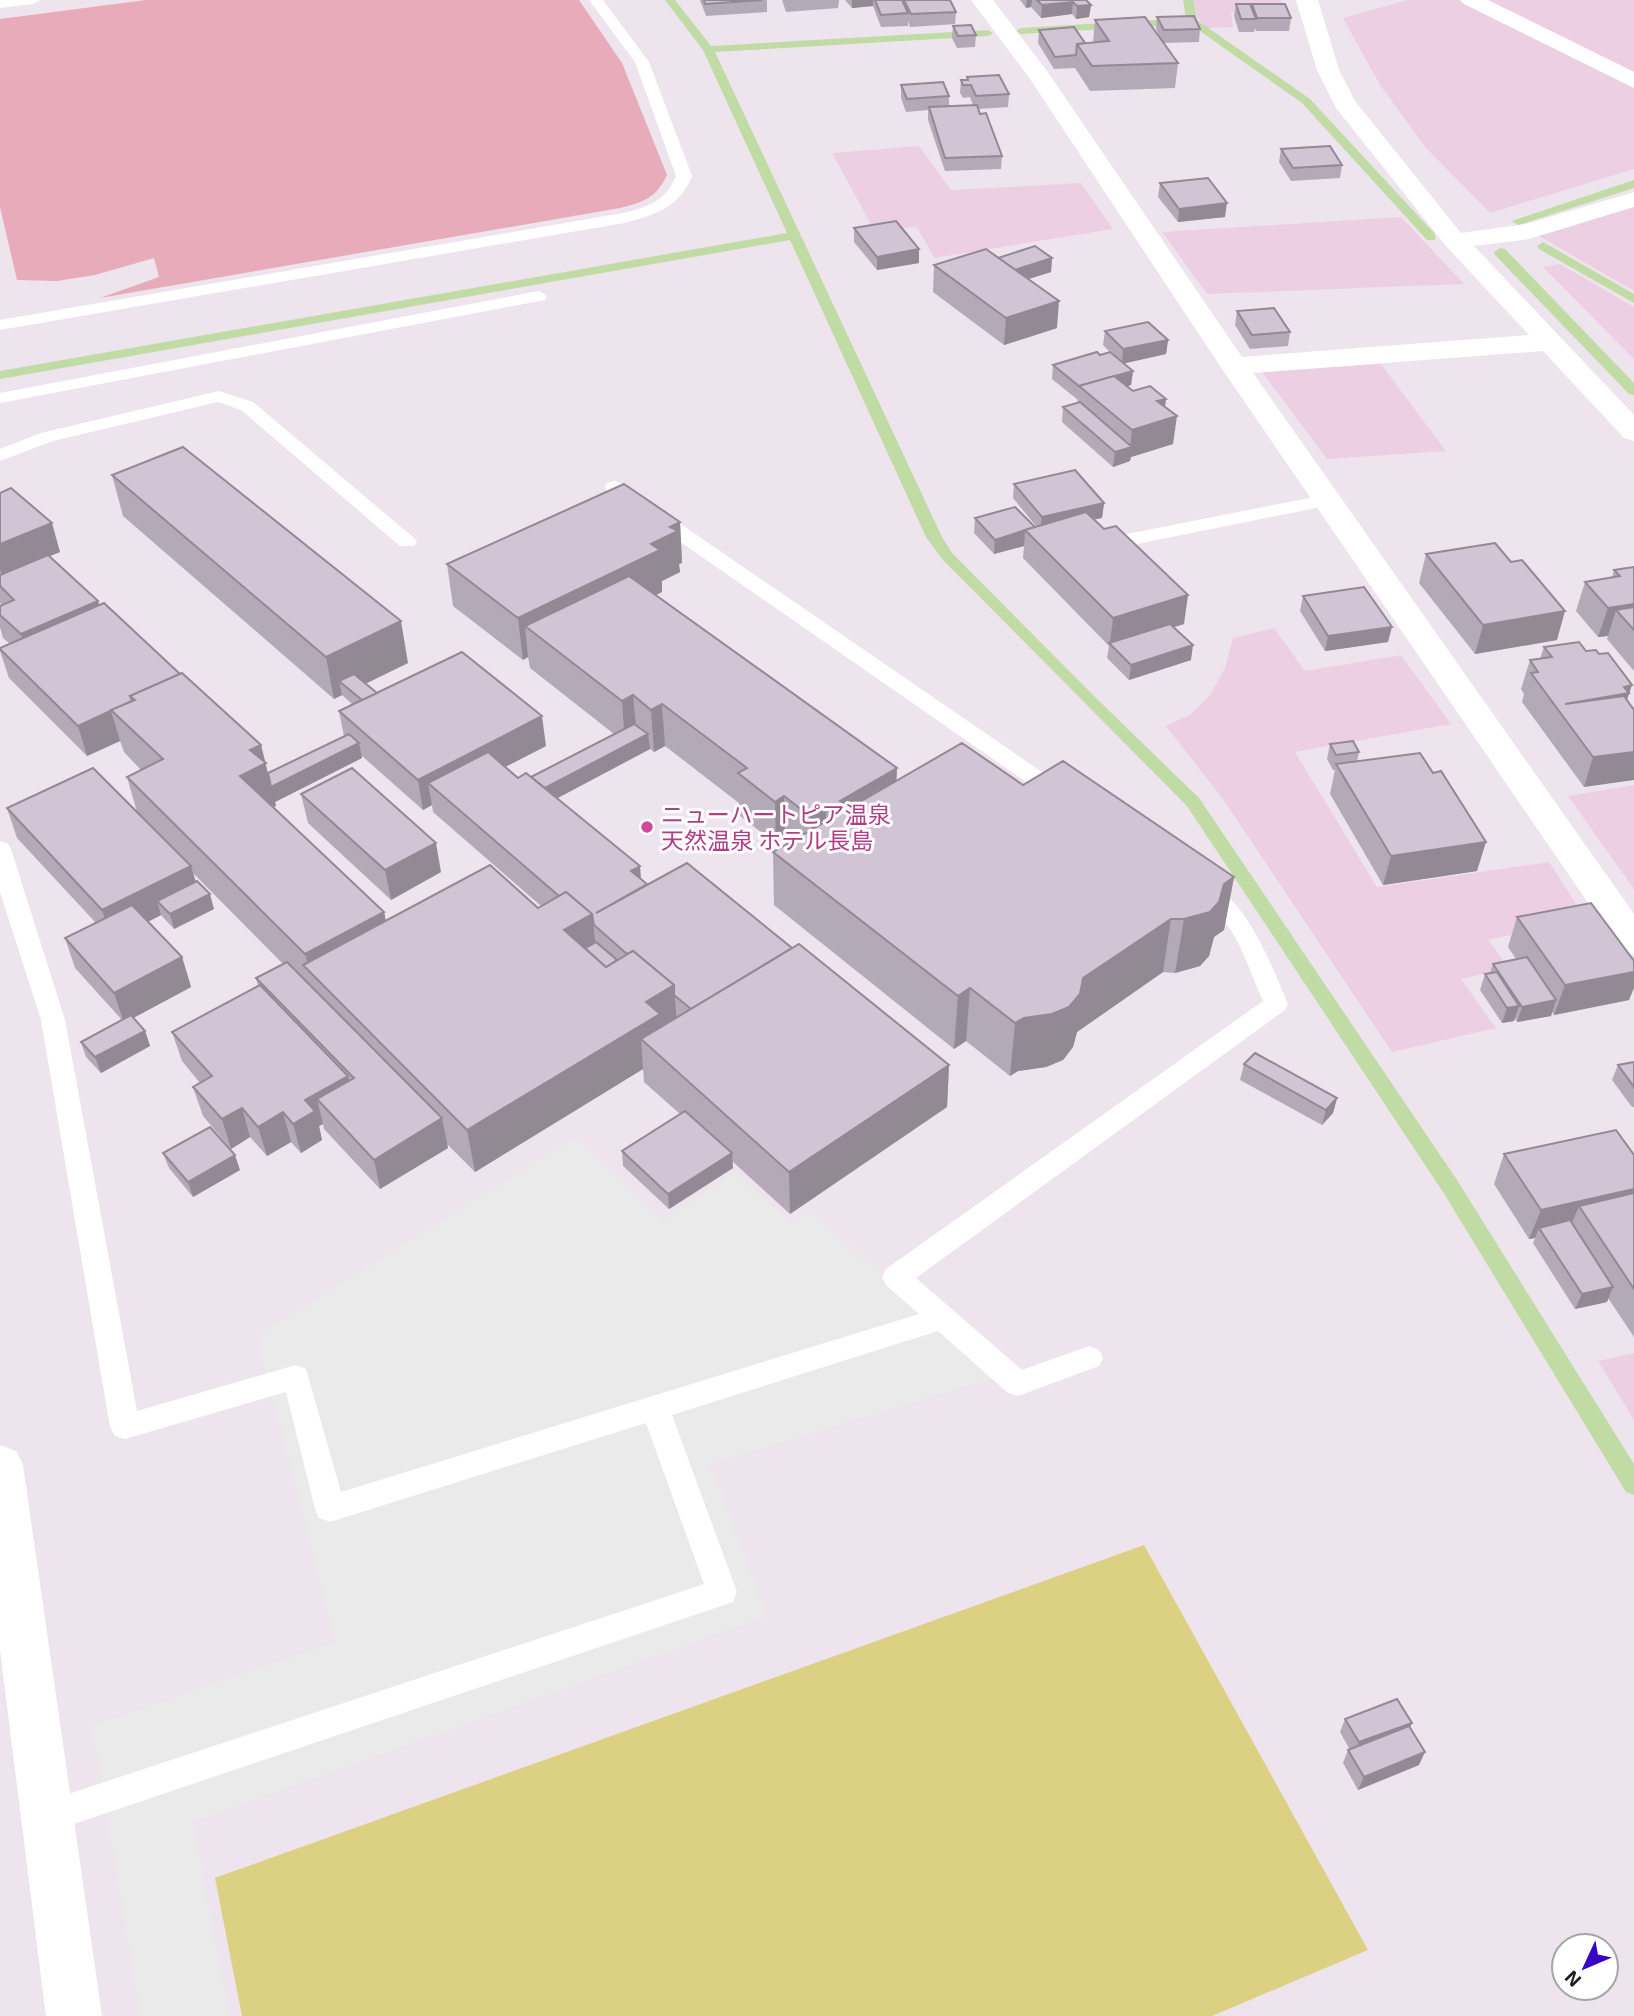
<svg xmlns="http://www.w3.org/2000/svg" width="1634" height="2016" viewBox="0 0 1634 2016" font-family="'Exo 2','Noto Sans JP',sans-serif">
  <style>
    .farmland { fill: #edcfe3 }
    .grass { fill: #e7abb9 }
    .pitch { fill: #dcd183 }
    .parking { fill: #eaeaea }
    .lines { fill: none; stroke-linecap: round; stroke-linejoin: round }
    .stream { fill: #c1dba5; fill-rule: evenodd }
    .lane { fill: #fff; fill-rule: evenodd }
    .street { fill: #fff; fill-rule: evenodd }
    .wall { fill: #b3a9b7; fill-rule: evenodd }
    .shaded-wall { fill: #928995 }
    .building { fill: #d0c4d5; stroke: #928995; stroke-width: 2 }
    .hotel-dot { fill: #d1479c; stroke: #fff; stroke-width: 2.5 }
    .labels { text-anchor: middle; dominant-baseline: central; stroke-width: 6; stroke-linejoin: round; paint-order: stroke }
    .hotel-label { font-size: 23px; fill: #b23c85; stroke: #fff; text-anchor: start }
  </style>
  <rect width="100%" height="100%" fill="#eee4ee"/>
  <g class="farmland">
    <path d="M1193,0H1281L1284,13L1231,12L1233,27L1208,28L1197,18Z"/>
    <path d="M1407,0H1460L1634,86V169L1490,213L1426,148L1380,85L1343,18Z"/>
    <path d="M1488,0H1634V72Z"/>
    <path d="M919,146L951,190L1081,183L1113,229L934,258L917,227L874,230L832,153Z"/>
    <path d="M1634,206V291L1539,236Z"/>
    <path d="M1401,217L1464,284L1207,294L1162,232Z"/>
    <path d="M1560,264L1634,307V359L1543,267Z"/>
    <path d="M1381,364L1446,451L1327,459L1262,372Z"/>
    <path d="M1274,628L1305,671L1401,655L1451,724L1295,752L1377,887L1549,862L1585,918L1488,940L1509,968L1461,979L1496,1028L1392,1052L1223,799L1166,726L1191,714L1210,695L1225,668L1233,638Z"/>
    <path d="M1634,785V889L1568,796Z"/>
    <path d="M1634,1353V1420L1598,1361Z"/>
  </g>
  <path class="grass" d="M146,0H579L622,63L667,175C656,198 644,202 620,208L100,298L159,277L154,258L95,275L57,281L17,280L0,207V19Z"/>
  <path class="pitch" d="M1144,1545L1368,1950L1212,2016H242L215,1878Z"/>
  <path class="parking" d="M575,1138L662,1221L735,1172L791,1224L810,1211L996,1377L710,1464L767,1616L192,1822L230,2016H141L92,1726L336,1642L257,1336Z"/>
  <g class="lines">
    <g class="stream">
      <path d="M665,0H675L711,46L988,30L993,33L988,36L715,52L942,537L952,553L1096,698L1199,798L1457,1180L1634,1464V1495L1626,1492L1443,1192L1187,806L942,559L926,537L790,240L0,379V371L787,233L703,50Z"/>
      <path d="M1183,0H1193L1197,20L1310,99L1435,234V240H1427L1302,103L1190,24L1021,34L1016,31L1021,28L1186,18Z"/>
      <path d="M1634,180V188L1522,224L1518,225L1512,221Z"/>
      <path d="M1543,242L1634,294V303L1539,249L1537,246Z"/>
      <path d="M1500,248L1505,249L1634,383V395L1629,394L1495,255L1494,252Z"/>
    </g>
    <g class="lane">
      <path d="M0,0H40L33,4L0,8Z"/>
      <path d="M589,0H603L649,62L692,176C679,208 655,215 624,223L0,330V320L623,213C648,207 666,201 676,176L635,62Z"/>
      <path d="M539,291L547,296L545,300L0,403V393Z"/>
      <path d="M219,391L253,402L414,538L417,542L414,546H400L241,410L218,402L53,441L0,461V449L41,433Z"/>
      <path d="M614,481L621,483L1071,792L1074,797L1071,802L1063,804L1055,802L607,491L605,487L607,483Z"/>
      <path d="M1329,494L1336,496L1338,500L1336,504L1122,547L1112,541L1122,535Z"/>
      <path d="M0,841L8,844L11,849L65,1020L137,1411L296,1365L306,1369L341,1492L919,1314L886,1285L882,1277L886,1269L1263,1001C1252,977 1243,947 1228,926C1218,912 1200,907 1191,893L1195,887C1240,875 1274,973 1288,1004L1285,1010L916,1278L1022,1370L1089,1346L1099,1350L1103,1358L1099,1366L1018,1396L1008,1393L938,1331L672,1415L737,1592L733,1602L47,1833L35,1829L30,1817L35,1805L47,1801L704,1584L646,1423L330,1522L319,1518L315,1509L286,1392L125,1439L115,1436L110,1427L41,1020L0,892Z"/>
    </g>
    <g class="street">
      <path d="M971,0H993L1047,71L1242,357L1529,335L1446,246L1336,108L1317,70L1296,0H1318L1339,70L1355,101L1461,233L1526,224L1634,192V207L1529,239L1474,246L1634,415V441L1624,438L1543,351L1253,373L1634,914V955L1621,951L1220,366L1030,79Z"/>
      <path d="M1460,0H1488L1634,72V88L1464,4Z"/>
      <path d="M0,1445L16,1451L23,1465L102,2016H46L0,1650Z"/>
    </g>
  </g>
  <g class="wall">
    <path d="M700,0H767V12L706,16Z"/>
    <path d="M782,0H839L838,8L786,12Z"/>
    <path d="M845,0H950L956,12L955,24L910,27L908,21V26L881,27L873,6L852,8Z"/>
    <path d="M1020,0H1086L1091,5L1089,17L1076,19L1072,14L1041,18L1031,7L1026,8Z"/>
    <path d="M1236,4L1252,8V4L1291,18L1289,31H1256L1255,28L1254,32H1239L1234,16Z"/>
    <path d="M1157,17L1200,29L1199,42L1164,43L1178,63L1175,88L1090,91L1075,68L1054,69L1038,43L1039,30L1085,43H1093L1095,20L1160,37L1156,29Z"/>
    <path d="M953,26L976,35L975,47L957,48L952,38Z"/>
    <path d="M967,77L1009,94L1008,107L978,109L1002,156L1001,169L945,171L928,120V110L906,112L901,98V85L949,96V106L973,105L970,97L963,98L960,93L961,80H967Z"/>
    <path d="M1281,149L1342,165L1340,178L1291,181L1279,162Z"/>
    <path d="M1160,183L1225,217L1178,222L1158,197Z"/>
    <path d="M854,228L919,263L877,270L854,242Z"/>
    <path d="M998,258H1052L1051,272L1028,279L1057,328L1004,345L933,292L934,265Z"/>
    <path d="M1237,311L1290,332L1288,346L1250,349L1235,325Z"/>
    <path d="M1105,331L1168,340L1166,354L1124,363L1133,371L1131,385L1127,386L1133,391L1166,399L1165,407L1173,444L1131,457L1130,461L1113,467L1062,422L1063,407L1077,403L1078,400L1052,379L1053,365L1100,355H1113L1103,345Z"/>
    <path d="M112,475L408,663L365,683L377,693L546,746L505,767L518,778L531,777L614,734L530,668L528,657L523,660L453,606L447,564L680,522L682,563L679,564L680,572L662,581V592L656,595L897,768L896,780L1023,785L1234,877L1224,930L1214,937L1209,956L1200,966L1175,973L1163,972L1077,1032L1073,1047L1063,1060L1046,1067L1018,1071L1010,1076L966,1041L954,1049L774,905L773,852L789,842L785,839L776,844L739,815V803L665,746L654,752L649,748L650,749L557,798L640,866L641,879L647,885L792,948L949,1065L947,1107L790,1214L732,1161L733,1168L669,1209L623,1166L622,1151L680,1114L644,1082L643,1069L475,1172L447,1144L448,1148L380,1189L324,1129L323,1124L319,1126L322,1140L301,1153L291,1142L267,1156L250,1137L231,1149L203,1116L193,1087L200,1083L182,1061L172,1032L258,986L256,978L283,964L193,873L196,882L214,909L174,929L161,915L148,922L182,957L191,987L133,1018L145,1031L150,1046L101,1073L86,1057L81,1042L122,1020L75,968L65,938L96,923L17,838L7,808L137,812L127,777L141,770L124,752L120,741L87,756L9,678L0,651V648L10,644L3,638L0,627V606L1,605L0,602V575H1L0,574V493L60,552L49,556L98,601L99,605L180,674L261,745L268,773L344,736L339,711L352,704L342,695L334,699L123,516ZM362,756L423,810L432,805L433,812L541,906L538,908L386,921L384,912L273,807L276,806L275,802L362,758Z"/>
    <path d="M1014,484L1104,503L1102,518L1094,519L1184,624L1174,627L1191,660L1129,680L1107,658L1109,646L1023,558L1024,546L994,554L974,533L975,518L1036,526L1013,498Z"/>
    <path d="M1426,554L1511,562L1557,640L1475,654L1419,583Z"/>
    <path d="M1634,567V671L1607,639L1608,636L1598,637L1576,611L1585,582L1612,578L1614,570Z"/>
    <path d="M1303,596L1388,642L1325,651L1300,611Z"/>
    <path d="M1544,647L1586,651L1599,654L1632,685L1584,787L1522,702L1524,694L1521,689L1530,660L1540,659Z"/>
    <path d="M1330,744L1359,752L1357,762L1477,871L1383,885L1330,794L1335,770H1333L1327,759Z"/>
    <path d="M301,794L441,872L391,900L308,823Z"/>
    <path d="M1517,917L1629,1000L1554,1015L1552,1012L1551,1016L1517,1022L1515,1018L1514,1021L1502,1023L1480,990L1485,974L1490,973L1493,964L1516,959L1508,947Z"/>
    <path d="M1634,1062V1107H1632L1612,1080L1618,1065Z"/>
    <path d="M1244,1064L1337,1098L1333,1113L1322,1125L1240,1080Z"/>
    <path d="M163,1153L240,1170L193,1197L169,1168Z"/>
    <path d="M1504,1154L1634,1155V1337L1608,1298L1607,1302L1575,1309L1533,1243L1535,1238L1529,1239L1494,1184Z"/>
    <path d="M1345,1719L1410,1728L1419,1765L1358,1790L1343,1763L1348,1750H1350L1340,1732Z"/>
  </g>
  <g class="shaded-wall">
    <path d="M852,0H873V6L852,8Z"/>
    <path d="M1027,0H1032L1031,7L1026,8Z"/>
    <path d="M1073,2L1072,14L1041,18L1042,5Z"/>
    <path d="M1091,5L1089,17L1076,19L1077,6Z"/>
    <path d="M1227,203L1225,217L1178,222L1179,209Z"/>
    <path d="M919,249V263L877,270V257Z"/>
    <path d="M1052,258L1051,272L1010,285L1011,271Z"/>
    <path d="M1059,301L1057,328L1004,345L1006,318Z"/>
    <path d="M1168,340L1166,354L1122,364L1123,349Z"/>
    <path d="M1133,371L1131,385L1092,397L1080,387Z"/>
    <path d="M1166,399L1163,420L1177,416L1173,444L1131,457L1130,461L1113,467L1115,452L1130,448L1132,430L1157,401Z"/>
    <path d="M1104,503L1102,518L1040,531L1042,517Z"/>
    <path d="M680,522L682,563L679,564L680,572L662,581V592L551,646L525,626L528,657L523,660L518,618L651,544L670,527Z"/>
    <path d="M52,523L60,552L2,576L0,569V544Z"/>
    <path d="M1025,531L1024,546L994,554L995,540Z"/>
    <path d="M1188,595L1184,624L1112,646L1110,644L1113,618Z"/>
    <path d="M98,601L106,630L30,664L21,634Z"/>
    <path d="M1634,604V630L1616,610L1608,636L1598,637L1608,608Z"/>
    <path d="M1565,611L1557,640L1475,654L1483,625Z"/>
    <path d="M401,621L408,663L351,691L339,681L342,695L334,699L326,657Z"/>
    <path d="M1392,627L1388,642L1325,651L1328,636Z"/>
    <path d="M1193,645L1191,660L1129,680L1131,665Z"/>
    <path d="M1632,685L1622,715L1561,714L1624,687Z"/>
    <path d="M633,695L637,737L625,743L622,701Z"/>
    <path d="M662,704L665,746L654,752L651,710Z"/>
    <path d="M111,711L120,741L87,756L78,726Z"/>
    <path d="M542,716L546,746L445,798L428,783L432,805L423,810L418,780Z"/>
    <path d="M648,734L650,749L539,808L537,793Z"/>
    <path d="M359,743L362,758L275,802L276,806L251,818L240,776L250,750L261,745L271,787Z"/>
    <path d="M1634,752V780L1584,787L1593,757Z"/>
    <path d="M897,768L895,810L842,864L840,801Z"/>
    <path d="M784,796L785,839L776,844L775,802Z"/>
    <path d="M826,809V851L811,859V817Z"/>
    <path d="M1486,842L1477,871L1383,885L1391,856Z"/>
    <path d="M436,843L441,872L391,900L385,870Z"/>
    <path d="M191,866L200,896L157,901L161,915L112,940L102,910Z"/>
    <path d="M640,866L641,887L647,884L649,914L631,871Z"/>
    <path d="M1234,877L1224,930L1214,937L1209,956L1200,966L1175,973L1184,919L1224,884Z"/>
    <path d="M210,894L214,909L174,929L170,914Z"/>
    <path d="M384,912L392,954L310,972L305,954Z"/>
    <path d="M592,914L597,957L579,967L564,930Z"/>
    <path d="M1171,919L1163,972L1077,1032L1073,1047L1063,1060L1046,1067L1018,1071L1010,1076L1015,1023Z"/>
    <path d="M182,957L191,987L124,1023L114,993Z"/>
    <path d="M1634,972V988L1629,1000L1554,1015L1565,985Z"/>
    <path d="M674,985L677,1028L641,1039L643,1069L475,1172L467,1130L646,1002Z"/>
    <path d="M970,988L966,1041L954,1049L958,996Z"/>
    <path d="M1556,1000L1551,1016L1517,1022L1522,1007Z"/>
    <path d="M1519,1006L1514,1021L1502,1023L1507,1008Z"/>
    <path d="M145,1031L150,1046L101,1073L95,1057Z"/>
    <path d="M949,1065L947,1107L790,1214L789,1172Z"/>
    <path d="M348,1076L355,1105L317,1099L323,1124L319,1126L322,1140L301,1153L293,1124L305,1100Z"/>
    <path d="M1337,1098L1333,1113L1322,1125L1326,1110Z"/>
    <path d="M242,1108L250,1137L231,1149L222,1119Z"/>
    <path d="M283,1112L291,1142L267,1156L258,1127Z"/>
    <path d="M442,1118L448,1148L380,1189L374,1160Z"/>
    <path d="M732,1153L733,1168L669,1209L668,1194Z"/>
    <path d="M235,1155L240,1170L193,1197L188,1182Z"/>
    <path d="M1634,1189V1215L1579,1206L1569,1230L1539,1228L1535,1238L1529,1239L1541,1210Z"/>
    <path d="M1613,1287L1607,1302L1575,1309L1582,1294Z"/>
    <path d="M1412,1723L1406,1736L1354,1756L1359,1742Z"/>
    <path d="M1425,1752L1419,1765L1358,1790L1364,1777Z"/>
  </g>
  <g class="building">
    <path d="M704,0H762L705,4Z"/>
    <path d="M875,0H902L908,13L881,15Z"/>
    <path d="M904,0H950L956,12L911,14Z"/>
    <path d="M1037,0H1086L1091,5L1077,6L1073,2L1042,5Z"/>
    <path d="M1236,4H1250L1256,19H1241Z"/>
    <path d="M1252,4H1285L1291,18H1257Z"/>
    <path d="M1194,16L1200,29L1164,30L1157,17Z"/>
    <path d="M1145,17L1178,63L1092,66L1077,44L1109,41L1095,20Z"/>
    <path d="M971,25L976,35L958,36L953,26Z"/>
    <path d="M1074,27L1085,43L1077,44L1076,55L1055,57L1039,30Z"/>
    <path d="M999,75L1009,94L976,96L971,85H963L961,80H968L967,77Z"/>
    <path d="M943,82L949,96L907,99L901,85Z"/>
    <path d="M977,105L980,114L986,113L1002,156L945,158L929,107Z"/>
    <path d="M1330,146L1342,165L1293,168L1281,149Z"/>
    <path d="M1208,178L1227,203L1179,209L1160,183Z"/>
    <path d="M896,221L919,249L877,257L854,228Z"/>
    <path d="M1035,246L1052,258L1015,270L998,258Z"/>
    <path d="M986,249L1059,301L1006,318L934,265Z"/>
    <path d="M1274,308L1290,332L1252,335L1237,311Z"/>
    <path d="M1148,322L1168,340L1123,349L1105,331Z"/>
    <path d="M1097,352L1100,355L1110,352L1133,371L1079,386L1080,387L1053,365Z"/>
    <path d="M1114,376L1133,391L1150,386L1166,399L1157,401L1177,416L1132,430L1079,386Z"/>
    <path d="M1080,402L1132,447L1115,452L1063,407Z"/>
    <path d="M183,447L401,621L326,657L112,475Z"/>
    <path d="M1075,470L1104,503L1042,517L1014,484Z"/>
    <path d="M624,484L680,522L670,527L678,531L651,544L660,550L518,618L447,564Z"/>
    <path d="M11,488L52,523L0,544V493Z"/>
    <path d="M1015,507L1035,527L995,540L975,518Z"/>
    <path d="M1086,512L1104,529L1116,526L1188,595L1113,618L1025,530Z"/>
    <path d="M1495,543L1511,562L1522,560L1565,611L1483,625L1426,554Z"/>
    <path d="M48,555L98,601L21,634L0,615V606L14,600L0,586V575Z"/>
    <path d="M1634,567V604L1608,608L1585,582L1620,576L1614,570Z"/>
    <path d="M629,576L897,768L840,801L850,807L835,816L826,809L811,817L784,796L775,802L738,773L747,768L662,704L651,710L633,695L622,701L525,626Z"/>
    <path d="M1364,587L1392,627L1328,636L1303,596Z"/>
    <path d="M104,603L180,674L130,696L132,701L78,726L0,649V648Z"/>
    <path d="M1634,607V630L1616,610Z"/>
    <path d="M1170,624L1193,645L1131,665L1109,643Z"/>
    <path d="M1579,642L1586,651L1596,650L1599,654L1608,653L1632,685L1624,687L1629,693L1565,704L1624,696L1634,710V752L1593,757L1531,673L1538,672L1530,660L1552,657L1544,647Z"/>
    <path d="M462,652L542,716L418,780L339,711Z"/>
    <path d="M182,673L261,745L250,750L266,763L240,776L384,912L305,954L127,777L163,759L111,710L135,700L130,696Z"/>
    <path d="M354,674L377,693L362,700L339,681Z"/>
    <path d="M634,724L648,734L545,788L531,777Z"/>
    <path d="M349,734L359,743L271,787L268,773Z"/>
    <path d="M1353,741L1359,752L1336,755L1330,744Z"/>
    <path d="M962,743L1023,785L1063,761L1234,877L1224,884L1219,902L1210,912L1184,919H1171L1083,978L1080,994L1069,1007L1052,1014L1024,1018L1015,1023L970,988L958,996L773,852Z"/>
    <path d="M488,752L518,778L526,773L640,866L631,871L647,884L596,913L687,863L792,948L691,1009L674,995V985L633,951L627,954L594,925L592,914L566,892L559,896L428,783Z"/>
    <path d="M1420,753L1433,773L1441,771L1486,842L1391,856L1336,764Z"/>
    <path d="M93,768L191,866L102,910L7,808Z"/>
    <path d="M352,768L436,843L385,870L301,794Z"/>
    <path d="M490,865L538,908L566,892L592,914L564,930L606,967L633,951L674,985L646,1002L660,1014L467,1130L303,965Z"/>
    <path d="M197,881L210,894L170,914L157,901Z"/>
    <path d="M1591,903L1634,961V972L1565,985L1517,917Z"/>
    <path d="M132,905L182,957L114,993L65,938Z"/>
    <path d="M596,942L617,960L606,967L585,948Z"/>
    <path d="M799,944L949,1065L789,1172L641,1039Z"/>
    <path d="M1527,957L1556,1000L1522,1007L1493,964Z"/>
    <path d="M287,962L442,1118L374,1160L317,1099L354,1078L256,978Z"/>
    <path d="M1497,972L1519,1006L1507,1008L1485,974Z"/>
    <path d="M260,985L348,1076L305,1100L315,1111L293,1124L283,1112L258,1127L242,1108L222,1119L193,1087L212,1076L172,1032Z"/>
    <path d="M131,1015L145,1031L95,1057L81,1042Z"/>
    <path d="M1255,1053L1337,1098L1326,1110L1244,1064Z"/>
    <path d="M1634,1062V1087L1618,1065Z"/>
    <path d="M685,1111L732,1153L668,1194L622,1151Z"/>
    <path d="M210,1127L235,1155L188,1182L163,1153Z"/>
    <path d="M1616,1130L1634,1155V1189L1541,1210L1504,1154Z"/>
    <path d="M1634,1193V1289L1579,1206Z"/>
    <path d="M1570,1220L1613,1287L1582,1294L1539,1228Z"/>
    <path d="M1397,1699L1412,1723L1359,1742L1345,1719Z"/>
    <path d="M1409,1726L1425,1752L1364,1777L1348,1750Z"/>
  </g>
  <circle class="hotel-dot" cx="647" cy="827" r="7"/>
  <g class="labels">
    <g class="hotel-label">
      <text x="661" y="814">ニューハートピア温泉<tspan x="661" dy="26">天然温泉 ホテル長島</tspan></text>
    </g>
  </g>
  <g transform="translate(1585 1967) rotate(226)"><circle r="33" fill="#ffffff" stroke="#a5a5a5" stroke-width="2"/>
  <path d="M0-5L12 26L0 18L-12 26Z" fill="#3805c6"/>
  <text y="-10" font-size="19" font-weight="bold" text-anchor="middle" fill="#1e1e1e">N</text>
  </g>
</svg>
